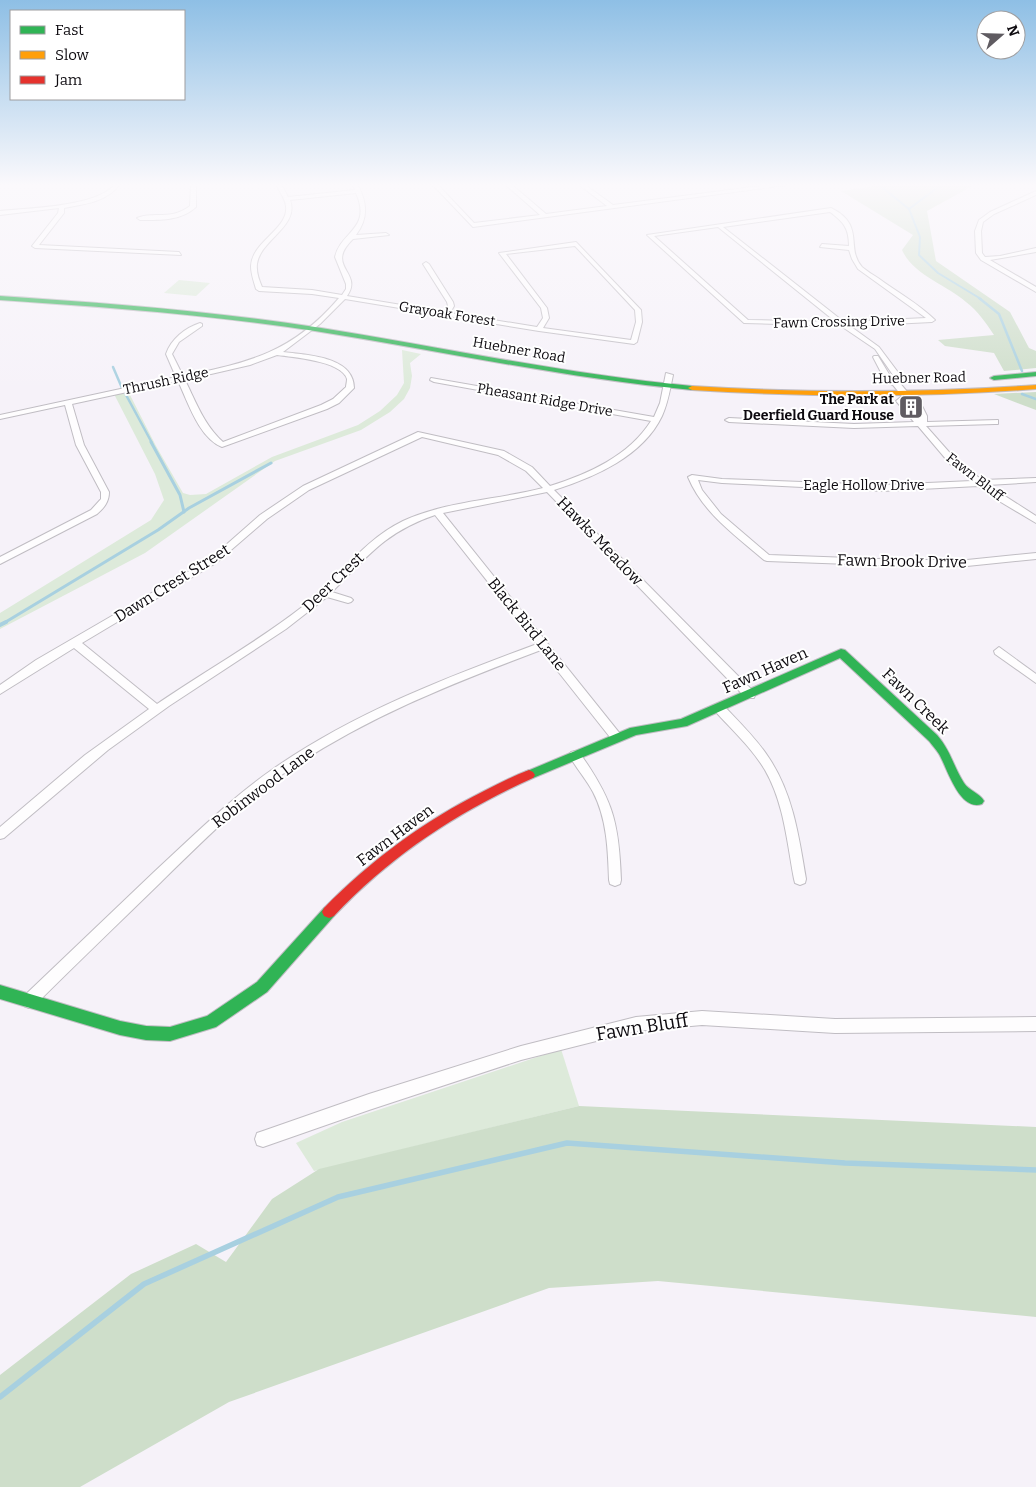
<svg xmlns="http://www.w3.org/2000/svg" width="1036" height="1487" viewBox="0 0 1036 1487" font-family="Bitter,serif">
  <style>
    .green { fill: #ddeada }
    .forest { fill: #cedeca }
    .lines { fill: none; stroke-linecap: round; stroke-linejoin: round }
    .stream-far4 { stroke: #a8d0e0; stroke-width: 2 }
    .stream-far3 { stroke: #a8d0e0; stroke-width: 2.5 }
    .stream-far2 { stroke: #a8d0e0; stroke-width: 3 }
    .stream-far1 { stroke: #a8d0e0; stroke-width: 4 }
    .stream { stroke: #a8d0e0; stroke-width: 5.5 }
    .street-casing { stroke: #c0bdc3; stroke-width: 2 }
    .fast-casing { stroke: #c0bdc3; stroke-width: 2 }
    .slow-casing { stroke: #c0bdc3; stroke-width: 2 }
    .jam-casing { stroke: #c0bdc3; stroke-width: 2 }
    .street { fill: #fefdfe; fill-rule: evenodd }
    .fast { fill: #30b455; fill-rule: evenodd }
    .slow { fill: #ff9f0a; fill-rule: evenodd }
    .jam { fill: #e5322d; fill-rule: evenodd }
    .labels { text-anchor: middle; dominant-baseline: central; stroke-width: 4; stroke-linejoin: round; paint-order: stroke }
    .far-street-label { font-size: 14px; fill: #0d0a0f; stroke: #fff }
    .far-poi-label { font-size: 14px; font-weight: bold; fill: #0d0a0f; stroke: #fff; text-anchor: end }
    .street-label { font-size: 16px; fill: #0d0a0f; stroke: #fff }
    .near-street-label { font-size: 19px; fill: #0d0a0f; stroke: #fff }
  </style>
  <rect width="100%" height="100%" fill="#f6f2f9"/>
  <g class="green">
    <path d="M179,280L210,283L196,296L164,293Z"/>
    <path d="M402,350L421,354L410,363L412,376L410,388L404,399L390,412L361,430L275,461L145,553L0,629V613L151,520L164,500L155,474L114,394L128,391L156,446L183,493L190,495L206,494L272,457L358,425L380,411L397,395L404,383Z"/>
    <path d="M561,1049L579,1106L314,1171L296,1143L342,1122Z"/>
  </g>
  <g class="forest">
    <path d="M889,184H976L927,211L936,261L1010,312L1029,348L1036,351V368L1004,371L994,353L945,346L938,340L994,335C986,323 978,311 966,302C947,285 913,275 902,250L913,235L841,191Z"/>
    <path d="M1036,392V410L994,394Z"/>
    <path d="M579,1106L1036,1127V1317L658,1281L549,1288L229,1402L80,1487H0V1375L131,1274L196,1244L226,1262L272,1199L319,1169Z"/>
  </g>
  <g class="lines">
    <g class="stream-far4">
      <path d="M878,184L909,209"/>
      <path d="M942,184L909,209L920,237L919,255L938,273L981,299"/>
    </g>
    <g class="stream-far3">
      <path d="M979,298L999,314L1022,371"/>
      <path d="M113,367L122,388"/>
      <path d="M125,393L152,443"/>
      <path d="M1022,394L1036,399"/>
    </g>
    <g class="stream-far2">
      <path d="M151,442L180,495L184,512"/>
      <path d="M4,623L158,530L189,508L271,463"/>
    </g>
    <path class="stream-far1" d="M0,625L6,622"/>
    <path class="stream" d="M0,1397L144,1284L338,1197L567,1143L845,1163L1036,1170"/>
    <defs>
      <g id="street">
        <path d="M115,184H120C107,202 85,204 64,208V213L39,245L179,252L181,255L35,248L32,246L58,213L59,208L0,215V211C29,208 97,207 115,184Z"/>
        <path d="M191,184H196V207C181,221 159,220 140,220L137,218C154,211 170,221 190,206Z"/>
        <path d="M276,184H281L288,197L355,190L352,184H357C367,201 369,218 356,235L386,233L389,235L353,239C324,267 364,272 347,296L444,312L448,306L447,302L423,264L426,262L429,264L453,302L454,306L450,313L537,327L543,318L541,308L499,253L576,242L641,310L642,322L637,342L634,344L539,331L345,299L320,324L283,352C306,355 354,356 354,388L339,403L327,409L222,447C199,438 188,402 178,381L72,404L84,445L109,492C109,502 104,508 97,514L0,564V557L91,510L101,499V492L76,445L65,405L0,419V415L176,377L166,354C171,339 185,328 200,323L202,324V326L179,342L172,354L183,376C250,362 292,353 339,298L312,294L259,291L256,289C254,282 251,274 251,266C252,241 289,229 286,206C285,198 279,191 276,184ZM356,193C372,229 341,231 335,257L346,284V289L342,295L312,290L262,287C259,280 256,272 257,264C260,240 300,226 290,200ZM575,246L635,310L636,322L631,340L543,328L549,318L547,308L506,254ZM277,355C292,357 342,361 347,379C347,382 346,385 346,387L333,399L321,405L223,442C204,425 196,402 185,380L250,365Z"/>
        <path d="M432,184H437L474,223L540,215L505,184H511L546,214L607,206L578,184H584L613,205L776,184H793L473,227Z"/>
        <path d="M1036,191V195L994,214L983,222L981,231L982,253L985,257L1000,256L1036,248V252L990,260L1036,287V292L981,260L976,253L975,231L979,220L990,212Z"/>
        <path d="M831,208C866,225 845,248 862,267C867,271 873,275 878,278C897,292 919,304 935,320L932,322L850,326L879,347L903,379L899,382L909,394L918,398L927,416V422L998,420V424H995L926,426L957,461L982,480L1036,478V482L988,485L1036,516V523L994,498L978,486L883,491L722,483L698,480L702,490L721,514L769,555L905,560H967L1036,553V559L967,566H905L767,561L764,560C735,535 703,513 688,477L692,475L722,479L883,485L972,481L951,465L918,426L854,428L729,422L725,420L729,418L854,424L914,422L896,401L902,396L893,385L886,382L873,357L874,356H878L892,379L895,378L875,349L841,326L744,323L647,235ZM830,212C844,222 849,229 849,246L822,244L820,247L849,250L852,259L858,269L926,318L844,322L723,227ZM718,227L836,322L748,320L654,236ZM907,399L912,401L919,418L904,401Z"/>
        <path d="M666,373L673,375C670,389 668,403 662,416C643,456 595,477 554,490L754,692L755,695L754,698H746L547,492L443,513L621,735L623,738L621,741H613L541,650C451,684 362,719 283,774C238,805 200,844 161,882C119,923 76,964 34,1006L29,1008L24,1006L22,1001L24,996C67,955 110,914 153,873C192,837 230,799 273,769C354,713 445,678 537,644L435,515C385,532 367,557 332,592L351,598L353,600L351,602L348,603L327,597L286,629L169,706L108,750L4,838L0,839V827L85,755L149,709L74,648L0,694V685L36,660L210,559L260,515L303,486L418,432L504,451L532,467L550,486C588,474 629,456 651,421L434,382L430,380L431,378L654,417L660,403ZM422,437L498,455L526,471L543,488C497,500 446,501 403,521C362,541 337,580 302,607C256,643 205,671 157,704L82,643L216,563L267,519L309,490Z"/>
        <path d="M999,647L1036,674V683L995,654L994,651Z"/>
        <path d="M719,704L723,705C739,722 756,738 769,758C793,794 799,837 806,879L805,883L800,885L795,883L794,879C787,842 784,803 765,770C752,748 732,730 715,711L714,708Z"/>
        <path d="M575,751L579,752C613,800 619,822 621,880L620,884L615,886L610,884L609,880C608,850 607,819 593,792C586,779 576,768 569,755L571,752Z"/>
        <path d="M702,1011L835,1019L1036,1017V1031L835,1033L702,1025L636,1031L521,1060L369,1110L263,1147L257,1145L255,1139L257,1133L263,1131L369,1094L521,1046L636,1017Z"/>
      </g>
      <g id="fast">
        <path d="M0,296C105,303 211,311 315,327C441,347 565,374 692,386L696,388L692,390C565,378 441,351 315,331C211,315 105,307 0,300Z"/>
        <path d="M1036,372V376L994,380L990,378L994,376Z"/>
        <path d="M841,649L845,650L937,735C951,751 953,766 964,783C969,791 980,793 984,801L982,804C959,812 947,767 939,754C936,749 932,745 929,741L840,658L687,726L636,735L533,778H525L523,775L525,772L630,728L681,719Z"/>
        <path d="M329,906L334,908L336,912L334,916L267,992L216,1027L170,1041L146,1040L120,1035L0,999V985L120,1021L146,1026L170,1027L207,1016L257,982L324,908Z"/>
      </g>
      <path id="slow" d="M1036,385V389C921,398 807,397 692,390L688,388L692,386C807,393 921,393 1036,385Z"/>
      <path id="jam" d="M529,770L533,772L535,775L533,778C456,813 392,855 334,916L329,918L324,916L322,912L324,908C371,860 424,821 484,791C498,784 513,776 529,770Z"/>
    </defs>
    <use href="#street" class="street-casing"/>
    <use href="#fast" class="fast-casing"/>
    <use href="#slow" class="slow-casing"/>
    <use href="#jam" class="jam-casing"/>
    <use href="#street" class="street"/>
    <use href="#fast" class="fast"/>
    <use href="#slow" class="slow"/>
    <use href="#jam" class="jam"/>
  </g>
  <linearGradient id="sky" x2="0" y2="1"><stop stop-color="#8ebfe5"/><stop offset="0.47" stop-color="#fbf9fc"/><stop offset="1" stop-color="#fbf9fc" stop-opacity="0"/></linearGradient>
  <rect width="1036" height="393" fill="url(#sky)"/>
  <defs>
    <symbol id="building-square" viewBox="-11 -11 22 22"><rect x="-9" y="-9" width="18" height="18" rx="4" fill="#5f5b61" stroke="#fff"/><path d="M-4-6H4V6H1V3H-1V6H-4ZM-2.5-4.3h1.7v1.8h-1.7ZM.8-4.3h1.7v1.8H.8ZM-2.5-1h1.7V.8h-1.7ZM.8-1h1.7V.8H.8Z" fill="#fff"/></symbol>
  </defs>
  <g fill-rule="evenodd">
    <use href="#building-square" x="897" y="393" width="28" height="28"/>
  </g>
  <g class="labels">
    <g class="far-street-label">
      <text transform="translate(447 314) rotate(9)">Grayoak Forest</text>
      <text transform="translate(839 322) rotate(-1)">Fawn Crossing Drive</text>
      <text transform="translate(519 350) rotate(10)">Huebner Road</text>
      <text transform="translate(919 378) rotate(-1)">Huebner Road</text>
      <text transform="translate(166 381) rotate(-12)">Thrush Ridge</text>
      <text transform="translate(545 400) rotate(10)">Pheasant Ridge Drive</text>
      <text transform="translate(975 477) rotate(38)">Fawn Bluff</text>
      <text x="864" y="485">Eagle Hollow Drive</text>
    </g>
    <g class="far-poi-label">
      <text x="894" y="399">The Park at<tspan x="894" dy="16">Deerfield Guard House</tspan></text>
    </g>
    <g class="street-label">
      <text transform="translate(600 541) rotate(46)">Hawks Meadow</text>
      <text transform="translate(902 561) rotate(1)">Fawn Brook Drive</text>
      <text transform="translate(333 582) rotate(-44)">Deer Crest</text>
      <text transform="translate(172 583) rotate(-32)">Dawn Crest Street</text>
      <text transform="translate(527 624) rotate(51)">Black Bird Lane</text>
      <text transform="translate(765 670) rotate(-24)">Fawn Haven</text>
      <text transform="translate(916 701) rotate(44)">Fawn Creek</text>
      <text transform="translate(263 787) rotate(-37)">Robinwood Lane</text>
      <text transform="translate(395 835) rotate(-37)">Fawn Haven</text>
    </g>
    <g class="near-street-label">
      <text transform="translate(642 1027) rotate(-9)">Fawn Bluff</text>
    </g>
  </g>
  <rect x="10" y="10" width="175" height="90" fill="#ffffff" stroke="#9e9d9f"/>
  <rect x="20" y="26" width="25" height="8" fill="#30b455" stroke="#9e9d9f"/>
  <text x="55" y="35" font-size="15" fill="#0d0a0f">Fast</text>
  <rect x="20" y="51" width="25" height="8" fill="#ff9f0a" stroke="#9e9d9f"/>
  <text x="55" y="60" font-size="15" fill="#0d0a0f">Slow</text>
  <rect x="20" y="76" width="25" height="8" fill="#e5322d" stroke="#9e9d9f"/>
  <text x="55" y="85" font-size="15" fill="#0d0a0f">Jam</text>
  <g transform="translate(1001 35) rotate(70)"><circle r="24" fill="#ffffff" stroke="#9e9d9f"/>
  <path d="M0-4L9 19L0 12L-9 19Z" fill="#5f5b61"/>
  <text y="-8" font-size="14" font-weight="bold" text-anchor="middle" fill="#0d0a0f">N</text>
  </g>
</svg>
